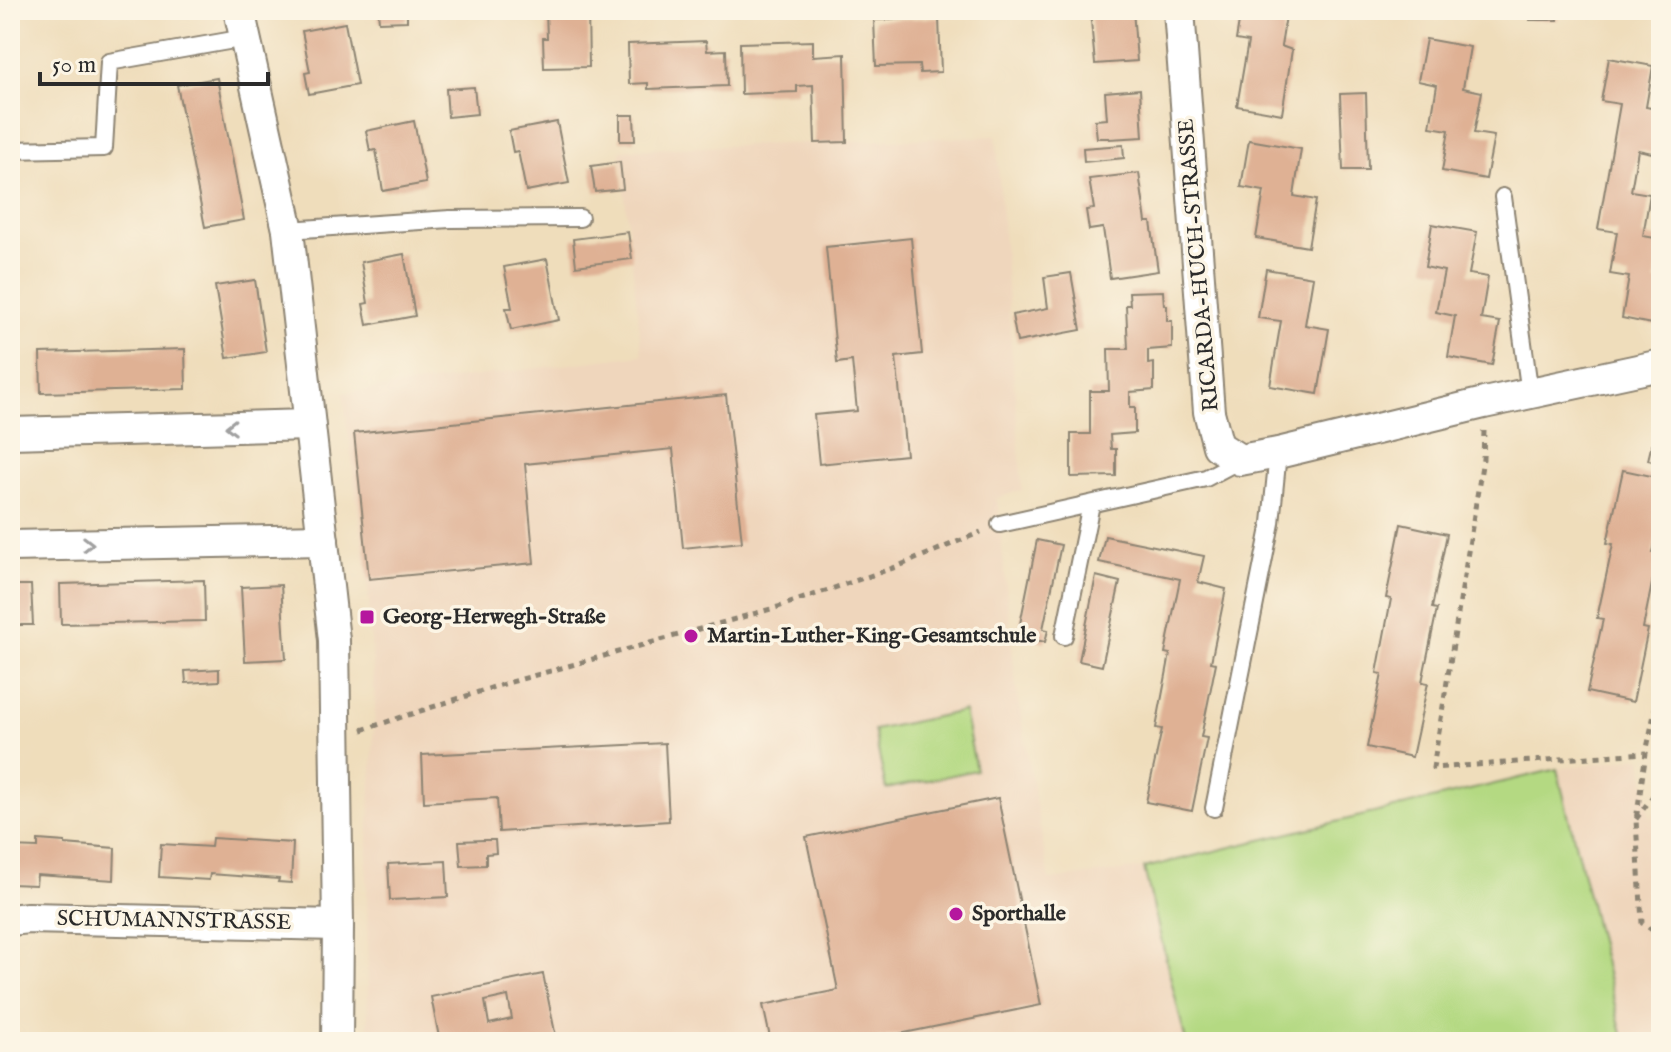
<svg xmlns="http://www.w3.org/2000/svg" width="1671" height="1052" viewBox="0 0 1671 1052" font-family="'IM FELL English',serif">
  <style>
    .built { fill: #efd6bc }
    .pitch { fill: #b4d982; stroke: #708256; stroke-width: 2 }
    .building { fill: #dfb194; fill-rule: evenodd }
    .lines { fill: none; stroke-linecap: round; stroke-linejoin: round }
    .lane-casing { stroke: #8d8473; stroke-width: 20 }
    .street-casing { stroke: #8d8473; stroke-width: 34 }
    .path { stroke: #8d8473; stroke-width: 5; stroke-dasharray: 6 6; stroke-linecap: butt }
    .lane { stroke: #fff; stroke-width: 16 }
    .street { stroke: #fff; stroke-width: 30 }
    .oneway { stroke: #a0a0a0 }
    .poi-dot { fill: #b5179e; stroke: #fcf5e5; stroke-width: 3 }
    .labels { text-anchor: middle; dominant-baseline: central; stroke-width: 7; stroke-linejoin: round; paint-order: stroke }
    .street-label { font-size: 22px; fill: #2b2b2b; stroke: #fcf5e5 }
    .poi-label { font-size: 22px; font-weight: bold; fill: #2b2b2b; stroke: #fcf5e5; text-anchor: start }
  </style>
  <rect width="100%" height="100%" fill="#fcf5e5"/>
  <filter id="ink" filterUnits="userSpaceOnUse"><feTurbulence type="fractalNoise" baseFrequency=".0125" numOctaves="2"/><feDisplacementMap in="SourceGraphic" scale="16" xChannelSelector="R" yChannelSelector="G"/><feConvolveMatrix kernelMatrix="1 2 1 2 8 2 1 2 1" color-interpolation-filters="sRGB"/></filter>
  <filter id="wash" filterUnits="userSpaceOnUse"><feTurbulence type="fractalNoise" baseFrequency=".006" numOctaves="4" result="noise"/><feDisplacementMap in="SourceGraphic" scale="32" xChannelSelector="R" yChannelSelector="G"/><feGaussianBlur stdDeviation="1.8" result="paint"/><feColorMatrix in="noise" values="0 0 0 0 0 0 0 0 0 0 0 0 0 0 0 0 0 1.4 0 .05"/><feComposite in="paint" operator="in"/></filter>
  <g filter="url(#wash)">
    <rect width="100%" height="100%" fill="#efddbb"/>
    <path class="built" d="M996,136L1022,490L997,498L1016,686L1049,880L1144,868L1557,769L1642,757L1650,819L1661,803V1042H368L367,867L375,707L368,586L343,393L642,355L620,150Z"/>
    <g class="pitch">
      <path d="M964,711L976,770L886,789L874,730Z"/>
      <path d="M1557,769L1624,1042H1186L1144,868Z"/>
    </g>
    <g id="blocks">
      <g class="building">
        <path d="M172,10H205V15L171,12Z"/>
        <path d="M378,10H407V21L379,22Z"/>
        <path d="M546,10H588L589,67L544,68L543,38H547Z"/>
        <path d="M971,10H999L1000,15L971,17Z"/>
        <path d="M1090,10H1133L1137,61L1095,64Z"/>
        <path d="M1241,10H1287L1281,46L1292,50L1282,114L1237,106L1248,42L1236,40Z"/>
        <path d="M1529,10H1557L1558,20H1530Z"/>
        <path d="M939,18L941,72L920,73L919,65L876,66L874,20Z"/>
        <path d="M345,23L357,85L309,94L305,73L310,72L302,31Z"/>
        <path d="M1426,39L1470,47L1463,88L1482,92L1474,133L1494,136L1486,179L1442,171L1449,130L1430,127L1437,85L1418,81Z"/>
        <path d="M706,41L707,51L726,50L727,86L648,89V83L629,84L628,44Z"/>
        <path d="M813,41V56L845,54L847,142L815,143L813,85L797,86V92L741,94L740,43Z"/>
        <path d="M1609,58L1653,66L1646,107L1661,110V134L1657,154L1638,150L1631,191L1650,194L1643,236L1661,239L1655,281L1661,282V326L1622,318L1629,277L1610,274L1617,232L1598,229L1620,104L1601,101Z"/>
        <path d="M217,78L244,220L205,227L177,85Z"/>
        <path d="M474,87L477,114L448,117L446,89Z"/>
        <path d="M1140,89L1143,137L1109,139V138H1097L1095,120L1107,119L1105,92Z"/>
        <path d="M1366,93L1368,170H1343L1340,94Z"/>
        <path d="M620,115H634L635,141H620Z"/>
        <path d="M414,121L426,183L383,191L376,150L370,151L366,131Z"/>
        <path d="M557,122L569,183L526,191L518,151L513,152L509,131Z"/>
        <path d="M1249,140L1301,149L1294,196L1316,200L1308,247L1256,238L1264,191L1241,187Z"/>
        <path d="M1123,145L1124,158L1084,162L1083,148Z"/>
        <path d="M620,162L623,189L595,192L591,166Z"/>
        <path d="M1139,173L1146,222H1151L1158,271L1110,278L1103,228L1089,230L1086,210L1094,209L1089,179Z"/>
        <path d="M1432,224L1477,232L1469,274L1488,277L1481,319L1500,322L1492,365L1448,357L1455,316L1436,312L1444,271L1425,267Z"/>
        <path d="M628,232L632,259L576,266L573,239Z"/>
        <path d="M911,238L922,354L896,357L906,455L819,464L814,415L857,411L852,361L837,363L826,247Z"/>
        <path d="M404,254L415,316L367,325L363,304L368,303L361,262Z"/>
        <path d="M547,259L559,320L511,330L506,308H512L504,267Z"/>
        <path d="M1266,269L1313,277L1305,325L1329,329L1318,394L1270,386L1281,321L1258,318Z"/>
        <path d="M1071,273L1081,330L1017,342L1012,315L1048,308L1044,277Z"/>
        <path d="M255,280L266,352L227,358L215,286Z"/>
        <path d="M1163,291L1164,305H1167V321H1172V348L1148,350V364L1154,363V390L1130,392V407H1135V433L1110,435L1111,449H1116V476L1071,477V434H1090V391H1109L1108,349H1128L1126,305H1130L1129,292Z"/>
        <path d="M185,349L186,389L41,393L40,353Z"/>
        <path d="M726,395L742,542L683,548L673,449L525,464L534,563L369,579L354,433Z"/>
        <path d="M1660,410H1661V463L1648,460Z"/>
        <path d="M1623,470L1661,478V515L1653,553L1658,554L1643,628L1648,629L1633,702L1587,692L1603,619L1597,618L1613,544L1607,543Z"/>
        <path d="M1401,524L1447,534L1432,608L1437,609L1422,682L1428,683L1412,757L1367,747L1382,674L1377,673L1391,599L1386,598Z"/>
        <path d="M1105,536L1204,556L1198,582L1226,589L1211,662L1216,663L1201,737L1207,738L1192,811L1146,802L1162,729L1156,728L1170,654L1165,653L1180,579L1099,562Z"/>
        <path d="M1037,540L1061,545L1043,629L1048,630L1045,642L1022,637L1024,625L1020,624Z"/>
        <path d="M1096,576L1120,582L1102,666L1079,661Z"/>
        <path d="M204,580L205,621L61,624L60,584Z"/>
        <path d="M10,585H31L33,625H10Z"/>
        <path d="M281,585L286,659L245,661L241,587Z"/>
        <path d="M219,669V681L186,683L185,671Z"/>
        <path d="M665,743L669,821L499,832L497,798L424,802L422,755Z"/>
        <path d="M998,798L1041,1005L860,1042H771L763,1005L838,990L806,837Z"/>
        <path d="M212,838L293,843L291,883L278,882L279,879L210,874L209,880L159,877L161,844L211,847Z"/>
        <path d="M38,840L65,842V844L115,848L114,880L37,875L36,885L10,884V847L38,848Z"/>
        <path d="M485,840H495L496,853L486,854V865L461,866L459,841Z"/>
        <path d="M446,861L448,897L390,900L388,864Z"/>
        <path d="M543,974L557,1042H440L431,997ZM508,996L512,1019L489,1024L485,1001Z"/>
      </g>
    </g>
  </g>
  <g filter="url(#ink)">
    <use href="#blocks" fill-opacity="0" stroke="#8d8473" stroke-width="2"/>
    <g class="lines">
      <defs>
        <g id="lane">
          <path d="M10,150L104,148L109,62L245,38"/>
          <path d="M1503,197L1530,394"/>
          <path d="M288,230L450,219L580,218"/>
          <path d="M1000,524L1206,478L1240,460"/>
          <path d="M1064,636L1091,504"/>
          <path d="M1214,808L1271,523L1278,453"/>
        </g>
        <g id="street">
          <path d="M239,10L288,230L334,640L338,925L337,1042"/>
          <path d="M1179,10L1209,412L1218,446L1240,460L1278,453L1484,403L1661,365"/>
          <path d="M10,433L309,425"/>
          <path d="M10,546L323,540"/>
          <path d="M10,920L28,918L338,925"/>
        </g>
      </defs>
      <use href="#lane" class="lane-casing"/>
      <use href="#street" class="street-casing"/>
      <g class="path">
        <path d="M1484,431L1483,459L1433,768L1646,753"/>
        <path d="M1661,681L1646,753L1636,820L1642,923L1661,936"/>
        <path d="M362,730L497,686L778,607L896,567L981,532"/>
        <path d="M1636,819L1661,785"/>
      </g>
      <use href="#lane" class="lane"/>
      <use href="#street" class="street"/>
    </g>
    <defs><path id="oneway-chevron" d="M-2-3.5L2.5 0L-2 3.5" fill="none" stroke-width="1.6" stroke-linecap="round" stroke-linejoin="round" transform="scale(2)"/></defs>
    <g class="oneway">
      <use href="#oneway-chevron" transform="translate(231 427) rotate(179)"/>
      <use href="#oneway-chevron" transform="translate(88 544) rotate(-1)"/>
    </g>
  </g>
  <g class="poi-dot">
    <rect x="359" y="609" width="16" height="16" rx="4"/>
    <circle cx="691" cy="636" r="8"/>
    <circle cx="956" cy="914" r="8"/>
  </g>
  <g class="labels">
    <g class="street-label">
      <text transform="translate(1199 265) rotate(-95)">RICARDA-HUCH-STRASSE</text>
      <text transform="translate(174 921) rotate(1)">SCHUMANNSTRASSE</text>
    </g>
    <g class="poi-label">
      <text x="383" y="617">Georg-Herwegh-Straße</text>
      <text x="707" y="636">Martin-Luther-King-Gesamtschule</text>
      <text x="972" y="914">Sporthalle</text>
    </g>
  </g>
  <rect width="1671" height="1052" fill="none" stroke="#fcf5e5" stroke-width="40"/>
  <path d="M40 72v12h228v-12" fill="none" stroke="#2b2b2b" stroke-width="4"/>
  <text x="52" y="72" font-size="24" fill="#2b2b2b" stroke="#fcf5e5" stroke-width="6" paint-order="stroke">50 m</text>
</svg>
